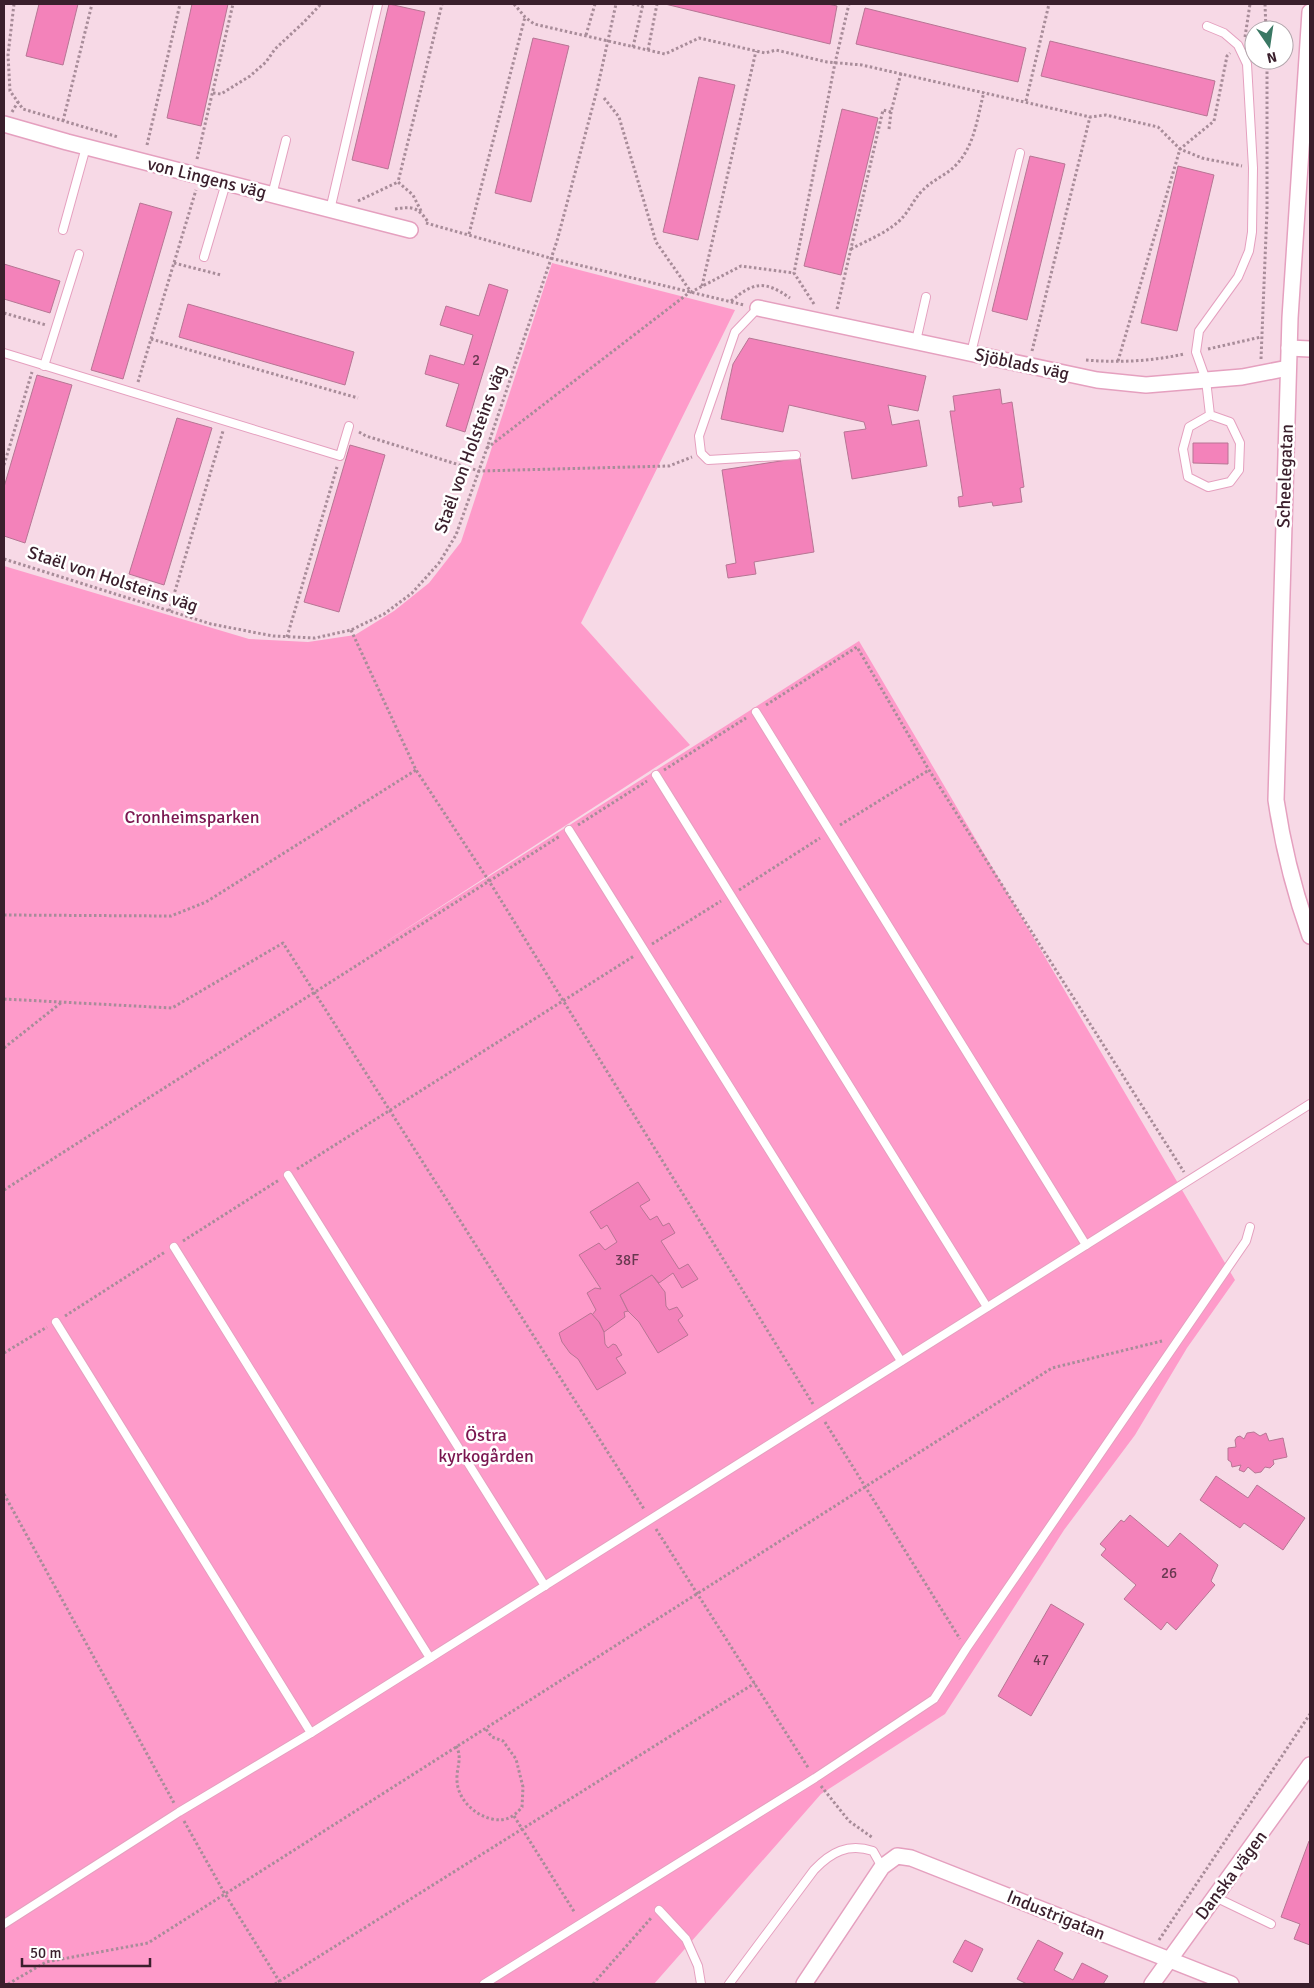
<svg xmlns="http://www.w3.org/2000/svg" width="1314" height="1988" viewBox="0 0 1314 1988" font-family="Signika,sans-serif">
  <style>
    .green { fill: #fe9bca }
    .building { fill: #f382ba; stroke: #b77594 }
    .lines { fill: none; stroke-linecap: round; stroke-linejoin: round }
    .service-casing { stroke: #e5a0bf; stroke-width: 10 }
    .minor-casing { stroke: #e5a0bf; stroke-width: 18 }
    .path { stroke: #a88c99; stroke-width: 3; stroke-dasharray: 2.5 2.5; stroke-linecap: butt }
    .service { stroke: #fff; stroke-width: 8 }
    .minor { stroke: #fff; stroke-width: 15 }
    .labels { text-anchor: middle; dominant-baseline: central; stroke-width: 5; stroke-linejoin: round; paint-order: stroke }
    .number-label { font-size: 15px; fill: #683850 }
    .street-label { font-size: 18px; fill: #3a1f2c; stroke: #fff }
    .park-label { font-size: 18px; fill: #7a1650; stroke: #fff }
  </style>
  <rect width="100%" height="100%" fill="#f7d9e6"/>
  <path class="green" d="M552,263L735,310L581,623L690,745L378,947L859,641L1235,1280L1187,1348L1135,1435L1064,1530L945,1714L821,1794L654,1984H4V566L249,639L308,642L355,635L394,611L429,583L461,542Z"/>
  <g class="building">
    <path d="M39,4H78L63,65L26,56Z"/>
    <path d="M192,4H228L201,126L167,118Z"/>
    <path d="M389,4L425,12L388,169L352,160Z"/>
    <path d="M665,4H828L837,6L830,44Z"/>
    <path d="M865,8L1026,48L1018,82L856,44Z"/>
    <path d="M533,38L569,46L531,202L495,193Z"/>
    <path d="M1050,41L1215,81L1207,116L1041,76Z"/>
    <path d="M699,77L735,85L698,240L663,232Z"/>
    <path d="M842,109L878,118L841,275L804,266Z"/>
    <path d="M1030,156L1065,164L1027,320L992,311Z"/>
    <path d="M1178,166L1214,175L1177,331L1141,323Z"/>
    <path d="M140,203L172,212L123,379L91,370Z"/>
    <path d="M4,264L60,281L50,313L4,299Z"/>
    <path d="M489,284L508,290L465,432L446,426L459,384L425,374L430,355L464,365L473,335L440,325L446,306L479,316Z"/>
    <path d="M188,304L354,352L345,385L179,337Z"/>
    <path d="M749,338L926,376L918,411L888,405L892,425L919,420L927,466L852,479L844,432L866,429L864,422L789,405L783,432L721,419L733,364Z"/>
    <path d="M37,375L72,385L25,543L4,536V487Z"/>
    <path d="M1000,389L1002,404L1012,402L1024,487L1020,488L1022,502L993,506L992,502L959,507L958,497L963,496L950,411H955L953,396Z"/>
    <path d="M177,418L212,428L164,585L129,574Z"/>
    <path d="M1193,443H1228V464L1193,463Z"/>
    <path d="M350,445L385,455L339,612L304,602Z"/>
    <path d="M800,458L814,552L754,562L756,574L728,578L726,565L736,563L722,470Z"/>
    <path d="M638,1182L650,1200L640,1206L650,1220L657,1216L663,1226L669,1223L675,1233L661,1241L679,1269L688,1264L698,1279L682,1288L673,1273L659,1283L652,1275L620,1295L628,1311L624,1312L625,1317L604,1332L599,1322L592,1315L596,1310L587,1293L595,1288L601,1289L579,1255L599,1243L605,1250L617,1242L607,1225L601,1229L590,1212Z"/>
    <path d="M652,1275L665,1292L666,1306L669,1310L677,1307L683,1316L678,1320L688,1335L658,1353L639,1322L628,1311L620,1295Z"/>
    <path d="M591,1313L599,1322L604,1332L605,1344L608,1348L613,1344L616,1345L622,1355L616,1358L626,1373L597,1390L578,1359L570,1353L562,1342L559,1333Z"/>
    <path d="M1254,1432L1260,1436L1266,1433L1269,1441L1283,1438L1287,1457L1273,1460L1274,1464L1270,1468L1265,1467L1261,1472L1255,1473L1248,1467L1244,1472L1239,1470L1241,1465L1232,1467L1231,1462L1228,1460V1448L1236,1447L1235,1440L1237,1437L1240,1436L1244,1439L1247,1433Z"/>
    <path d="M1216,1476L1248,1498L1257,1485L1305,1518L1283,1550L1244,1523L1240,1528L1200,1500Z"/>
    <path d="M1130,1515L1168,1547L1180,1533L1218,1565L1211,1581L1215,1585L1176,1630L1167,1622L1161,1630L1124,1599L1136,1585L1101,1555L1106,1549L1100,1544L1121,1520L1124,1522Z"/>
    <path d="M1051,1604L1084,1624L1031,1716L998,1696Z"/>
    <path d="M1309,1841L1310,1842V1945L1294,1939L1300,1924L1281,1917Z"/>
    <path d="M965,1940L983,1949L972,1972L953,1962Z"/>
    <path d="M1038,1940L1063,1953L1054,1970L1073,1980L1082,1963L1108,1976L1103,1984H1027L1017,1979Z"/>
  </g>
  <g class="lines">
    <defs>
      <g id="service">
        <path d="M1207,26L1224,33L1238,45L1247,64L1253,168L1252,232L1249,251L1238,277L1199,331L1196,352L1206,380L1210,415L1189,427L1183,449L1188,477L1208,487L1230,482L1239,470L1240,443L1230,422L1210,415"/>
        <path d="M272,195L286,140"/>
        <path d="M330,210L378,4"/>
        <path d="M63,230L86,147"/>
        <path d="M204,257L226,183"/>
        <path d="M758,308L735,332L699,436L701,453L708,460L796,455"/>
        <path d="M916,341L926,297"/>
        <path d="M4,353L340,456L349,426"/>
        <path d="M971,353L1020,153"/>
        <path d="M44,366L79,254"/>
        <path d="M756,712L1086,1245"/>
        <path d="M656,775L987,1307"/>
        <path d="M569,830L901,1361"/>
        <path d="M288,1175L545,1586"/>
        <path d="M174,1247L430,1658"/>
        <path d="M56,1322L311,1733"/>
        <path d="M1215,1897L1271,1924"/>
        <path d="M659,1910L686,1939L698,1966L701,1984"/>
        <path d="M4,1924L179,1812L311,1733L1310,1104"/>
        <path d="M484,1984L815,1778L934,1699L966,1649L1246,1241L1250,1227"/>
        <path d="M729,1984L814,1870C831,1852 848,1843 873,1851L882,1867"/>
      </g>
      <g id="minor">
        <path d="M1310,12L1290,318L1276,800C1283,847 1294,891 1310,936"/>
        <path d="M4,124L67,142L410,230"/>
        <path d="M758,308L1097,380L1146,385L1242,377L1288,368"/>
        <path d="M1289,348L1310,349"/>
        <path d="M804,1984L882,1867L897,1856L911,1858L1231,1984"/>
        <path d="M1152,1984L1310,1765"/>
      </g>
    </defs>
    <use href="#service" class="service-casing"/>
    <use href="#minor" class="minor-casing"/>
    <g class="path">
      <path d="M14,4L8,55L10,91L23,109L118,137"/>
      <path d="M514,4L525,17L534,24L665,54L699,38L765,53L776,50L827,62L862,65L1090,117L1106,115L1158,127L1180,149L1202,158L1242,166"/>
      <path d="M632,4L643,6"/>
      <path d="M1265,4L1266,30"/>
      <path d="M586,35L595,4"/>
      <path d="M1245,37L1250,4"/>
      <path d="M633,47L643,4"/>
      <path d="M648,50L657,4"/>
      <path d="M213,93L221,94L250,76L266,62L275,49L304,22L321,4"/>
      <path d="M604,98L619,117L656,242L691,292L741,266L794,273"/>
      <path d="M1026,101L1049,4"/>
      <path d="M12,112L18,102"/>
      <path d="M63,121L92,4"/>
      <path d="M889,129L891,112"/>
      <path d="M147,145L180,4"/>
      <path d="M197,159L233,4"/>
      <path d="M358,201L398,182"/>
      <path d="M395,209C412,206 418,207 428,222"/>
      <path d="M421,211L413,195L398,182L442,4"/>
      <path d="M426,223L550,258L744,305"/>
      <path d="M469,234L525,17"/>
      <path d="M851,249C868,240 891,231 903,217C911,208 915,197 924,189C933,180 946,175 955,166C975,146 977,118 984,92"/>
      <path d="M174,263L221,275"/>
      <path d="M702,286L756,51"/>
      <path d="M731,301C754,282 764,280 790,298"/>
      <path d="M814,304L794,273L835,63L849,4"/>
      <path d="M837,309L883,110L891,112L901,73"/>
      <path d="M4,313L46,325"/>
      <path d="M151,339L358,398"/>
      <path d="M1208,349L1261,337"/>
      <path d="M1032,351L1090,117"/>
      <path d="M1261,359L1267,210V60"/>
      <path d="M1086,360C1120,363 1152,361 1184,354"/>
      <path d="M1118,361L1180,149L1214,121L1227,56L1230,53"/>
      <path d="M138,382L196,190"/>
      <path d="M359,432L366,436L479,471L669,466L692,457"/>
      <path d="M487,448L690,292"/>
      <path d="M4,465L32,372"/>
      <path d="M4,559L211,624L273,636L315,638L351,630L384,614L412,593L439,563L456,535L487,448L557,241L597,90L616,4"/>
      <path d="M169,611L223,431"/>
      <path d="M351,630L416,770L489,881L813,1404"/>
      <path d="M287,637L337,467"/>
      <path d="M766,705L857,647L929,770L1184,1172"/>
      <path d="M664,770L746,718"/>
      <path d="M578,825L647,781"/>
      <path d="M840,825L929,770"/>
      <path d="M739,890L820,838"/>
      <path d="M4,915L171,916L206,902L416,770"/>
      <path d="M652,944L721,901"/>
      <path d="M4,999L172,1008L283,943L644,1509"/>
      <path d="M4,1048L62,1002"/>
      <path d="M297,1169L634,956"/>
      <path d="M4,1190L560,836"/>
      <path d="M183,1241L279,1180"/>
      <path d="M65,1316L165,1252"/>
      <path d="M4,1353L47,1327"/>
      <path d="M825,1422L960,1639"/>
      <path d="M4,1494L174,1803"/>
      <path d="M656,1529L809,1769"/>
      <path d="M456,1746C463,1758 456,1768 457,1781C458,1799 474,1815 492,1819C505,1822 514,1817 522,1807L523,1787L516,1759L503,1741L492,1737L485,1728"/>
      <path d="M821,1786L849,1821L873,1838"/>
      <path d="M514,1816L575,1913"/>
      <path d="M184,1821L225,1894L281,1984"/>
      <path d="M1159,1940L1310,1714"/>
      <path d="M8,1984L46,1962L148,1943L1052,1368L1162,1341"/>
      <path d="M275,1984L755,1683"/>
      <path d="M593,1984L652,1917"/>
    </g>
    <use href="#service" class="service"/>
    <use href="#minor" class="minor"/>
  </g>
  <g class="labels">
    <g class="number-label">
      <text x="476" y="360">2</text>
      <text x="627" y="1260">38F</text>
      <text x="1169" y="1573">26</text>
      <text x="1041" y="1660">47</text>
    </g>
    <g class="street-label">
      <text transform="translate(207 178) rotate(14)">von Lingens väg</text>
      <text transform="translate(1022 364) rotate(12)">Sjöblads väg</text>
      <text transform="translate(470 449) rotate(-70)">Staël von Holsteins väg</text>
      <text transform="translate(1285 476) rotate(-88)">Scheelegatan</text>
      <text transform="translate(113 579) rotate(18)">Staël von Holsteins väg</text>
      <text transform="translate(1231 1875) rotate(-53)">Danska vägen</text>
      <text transform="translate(1056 1915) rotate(22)">Industrigatan</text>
    </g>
    <g class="park-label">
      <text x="192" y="817">Cronheimsparken</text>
      <text x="486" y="1435">Östra<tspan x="486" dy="21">kyrkogården</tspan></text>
    </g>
  </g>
  <rect width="1314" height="1988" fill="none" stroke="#3a1f2c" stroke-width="10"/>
  <g transform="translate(1269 45) rotate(167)"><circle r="24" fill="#ffffff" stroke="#b0a5ab"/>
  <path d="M0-4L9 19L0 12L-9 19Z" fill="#3a7864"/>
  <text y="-8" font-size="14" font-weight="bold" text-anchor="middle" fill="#3a1f2c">N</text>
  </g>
  <path d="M22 1958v8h128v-8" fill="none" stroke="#3a1f2c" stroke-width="2.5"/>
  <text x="30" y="1958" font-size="15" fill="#3a1f2c" stroke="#ffffff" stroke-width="4" paint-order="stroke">50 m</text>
</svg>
